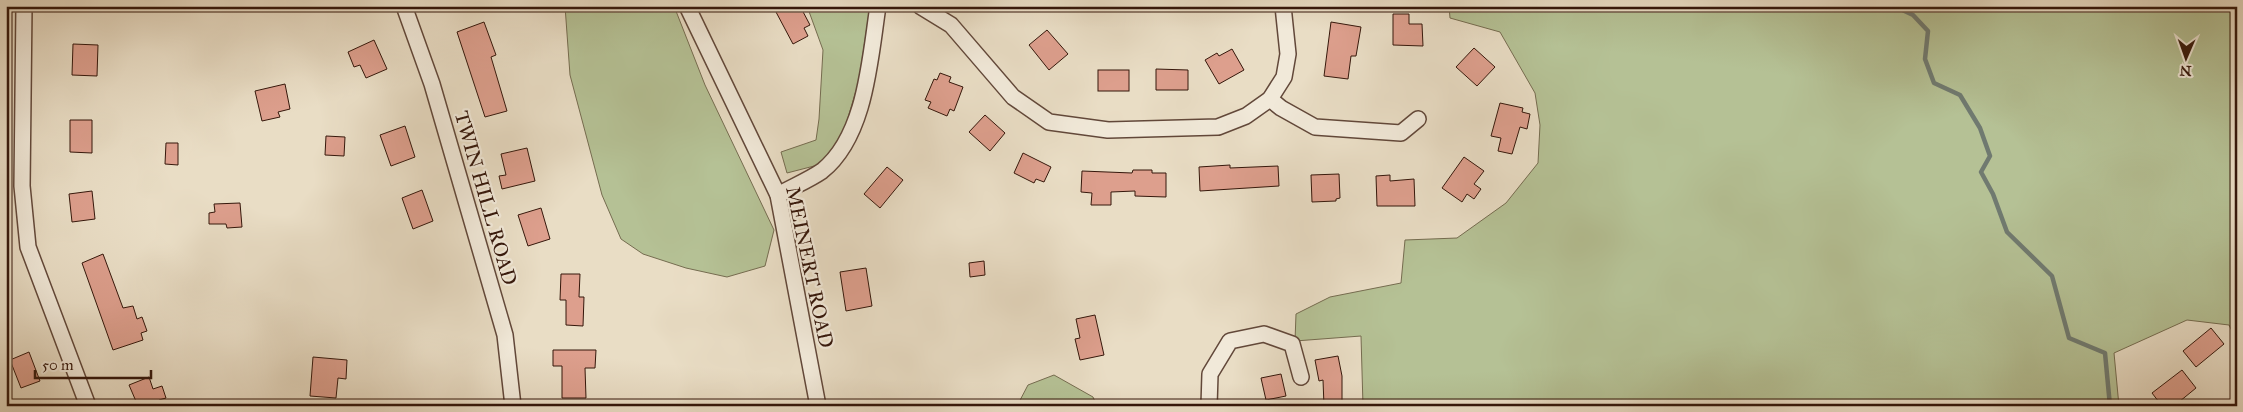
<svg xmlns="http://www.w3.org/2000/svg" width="2243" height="412" viewBox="0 0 2243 412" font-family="'IM FELL Great Primer',serif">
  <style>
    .green { fill: #b5c195; stroke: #756c50 }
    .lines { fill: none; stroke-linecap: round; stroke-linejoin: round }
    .stream { stroke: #707a70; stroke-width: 4.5 }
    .building { fill: #dd9f8d; stroke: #35170b }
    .minor-casing { stroke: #62483a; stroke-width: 18 }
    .minor { stroke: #f1e9d9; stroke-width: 15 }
    .labels { text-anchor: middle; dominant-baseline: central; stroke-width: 4.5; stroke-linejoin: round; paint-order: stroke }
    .street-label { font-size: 20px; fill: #35170b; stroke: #f1e9d9 }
  </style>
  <rect width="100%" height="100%" fill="#e9ddc5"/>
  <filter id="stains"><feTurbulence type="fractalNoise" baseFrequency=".004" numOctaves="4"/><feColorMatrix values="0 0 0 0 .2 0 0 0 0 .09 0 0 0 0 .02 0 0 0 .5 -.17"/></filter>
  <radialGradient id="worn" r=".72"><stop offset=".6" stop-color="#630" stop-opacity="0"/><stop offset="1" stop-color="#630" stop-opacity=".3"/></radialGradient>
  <g class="green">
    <path d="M565,6H674L705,85L774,230L765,266L727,277L686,268L643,254L621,239L602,195L570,75Z"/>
    <path d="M807,6H870L859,81L841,141L818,165L787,173L781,152L816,140L819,119L823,50Z"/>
    <path d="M1449,6H2237V341L2229,325L2187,320L2114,353L2119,406H1363L1361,336L1295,341L1296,314L1330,297L1401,283L1405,240L1457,238L1506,203L1538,163L1540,125L1535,93L1500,32L1450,18Z"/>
    <path d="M1054,375L1093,397L1097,406H1017L1028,385Z"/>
  </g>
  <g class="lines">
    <path class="stream" d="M1894,6L1913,15L1928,31L1925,59L1934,83L1960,95L1980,128L1990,156L1981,172L1993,194L2007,232L2052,276L2069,338L2105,353L2110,406"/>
  </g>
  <g class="building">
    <path d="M787,6H800L810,25L804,28L808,36L793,44L776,12Z"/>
    <path d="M1393,14H1409V24H1422L1423,46L1393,45Z"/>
    <path d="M484,22L496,55L491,57L507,111L485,117L457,32Z"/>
    <path d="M1331,22L1361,27L1356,56H1351L1348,79L1324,76Z"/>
    <path d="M1047,30L1068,54L1049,70L1029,45Z"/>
    <path d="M374,40L387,69L366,78L360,65L354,67L348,52Z"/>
    <path d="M73,44L98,45L97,76L72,75Z"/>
    <path d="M1474,48L1495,67L1477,86L1456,67Z"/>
    <path d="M1232,49L1244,70L1219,84L1205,60L1217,53L1219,56Z"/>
    <path d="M1156,69L1188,70V90H1156Z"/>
    <rect x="1098" y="70" width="31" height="21"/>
    <path d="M940,73L951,77L949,82L963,87L954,111L950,109L947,116L928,108L931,102L925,100L934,79L937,80Z"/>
    <path d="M285,84L290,109L278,112L280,117L262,121L255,91Z"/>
    <path d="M1500,103L1523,108L1522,112L1530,114L1527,129L1520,127L1512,154L1498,151L1501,138L1491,136Z"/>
    <path d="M985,115L1005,133L990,151L969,132Z"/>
    <path d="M70,120H92V153L70,152Z"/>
    <path d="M405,126L415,157L391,166L380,135Z"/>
    <path d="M326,136L345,137L344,156L325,155Z"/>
    <path d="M166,143H178V165L165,164Z"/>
    <path d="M527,148L535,181L502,189L499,176L506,175L501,154Z"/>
    <path d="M1023,153L1051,167L1044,182L1036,179L1034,183L1014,173Z"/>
    <path d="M1464,157L1484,171L1474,184L1481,189L1474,199L1467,194L1462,202L1442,188Z"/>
    <path d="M1230,165V168L1278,166L1279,186L1200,191L1199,167Z"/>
    <path d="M887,167L903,180L880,208L864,194Z"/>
    <path d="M1133,170H1152V173H1166V197L1135,196V191L1111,192V205H1091L1092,193L1081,192L1082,171L1132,173Z"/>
    <path d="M1339,174L1340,198L1336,199V201L1312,202L1311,175Z"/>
    <path d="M1390,175V181L1414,179L1415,206H1377L1376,176Z"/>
    <path d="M422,190L433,221L413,229L402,198Z"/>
    <path d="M92,191L95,219L72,222L69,194Z"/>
    <path d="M240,203L242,227L227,228L226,224H209V213L215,212L214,204Z"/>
    <path d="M541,208L550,239L528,246L518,215Z"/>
    <path d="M103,254L123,308L133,306L137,319L142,317L147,331L141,333L143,340L113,350L82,263Z"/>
    <path d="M984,261L985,275L970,277L969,263Z"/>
    <path d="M866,268L872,306L846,311L840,272Z"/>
    <path d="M561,274H580L579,297H584L583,326L566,325V300H560Z"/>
    <path d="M1095,315L1104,355L1080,360L1075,339L1080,338L1076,319Z"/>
    <path d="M2211,328L2224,344L2196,367L2183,351Z"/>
    <path d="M553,350H596L595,368H585L586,398H562V366H553Z"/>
    <path d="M29,352L40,381L21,388L10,360Z"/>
    <path d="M1338,356L1342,376V406H1324L1323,380L1319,381L1315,360Z"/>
    <path d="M313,357L347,360L346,379L338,378L336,398L310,396Z"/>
    <path d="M2182,370L2196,388L2174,406H2162L2152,393Z"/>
    <path d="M1281,374L1286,396L1266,400L1261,378Z"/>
    <path d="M149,377L153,389L162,386L166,398L159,400L162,406H138L129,385Z"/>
  </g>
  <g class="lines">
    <defs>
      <g id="minor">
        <path d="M24,6L22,186L28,247L88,406"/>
        <path d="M404,6L432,84L505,335L513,406"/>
        <path d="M687,6L778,195L818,406"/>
        <path d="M920,6L951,25L1013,97L1049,122L1108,130L1218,127L1246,116L1270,99L1284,77L1288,54L1283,6"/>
        <path d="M1270,99L1281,108L1315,127L1401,133L1418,119"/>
        <path d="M778,195C792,187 809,180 822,171C866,136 870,58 878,6"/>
        <path d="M1209,406L1210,374L1230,341L1264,334L1292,344L1301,377"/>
      </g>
    </defs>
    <use href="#minor" class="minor-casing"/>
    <use href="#minor" class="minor"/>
  </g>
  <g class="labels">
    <g class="street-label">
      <text transform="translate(486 198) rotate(74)">TWIN HILL ROAD</text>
      <text transform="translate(810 267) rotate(78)">MEINERT ROAD</text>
    </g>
  </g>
  <rect width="2243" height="412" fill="none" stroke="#e9ddc5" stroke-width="25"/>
  <rect x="8" y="8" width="2228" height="397" fill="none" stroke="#35170b" stroke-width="2.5"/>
  <rect x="12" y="12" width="2218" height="387" fill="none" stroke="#35170b"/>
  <g transform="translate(2186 58) rotate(182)" stroke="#f1e9d9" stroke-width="4" paint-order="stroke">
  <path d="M0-4L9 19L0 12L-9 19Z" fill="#35170b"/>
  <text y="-8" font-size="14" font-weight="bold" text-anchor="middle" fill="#35170b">N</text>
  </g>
  <path d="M35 370v8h116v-8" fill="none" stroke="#35170b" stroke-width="2.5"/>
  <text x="42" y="370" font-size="15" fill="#35170b" stroke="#f1e9d9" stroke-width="4" paint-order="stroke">50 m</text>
  <rect width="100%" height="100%" filter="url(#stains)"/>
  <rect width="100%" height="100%" fill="url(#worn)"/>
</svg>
